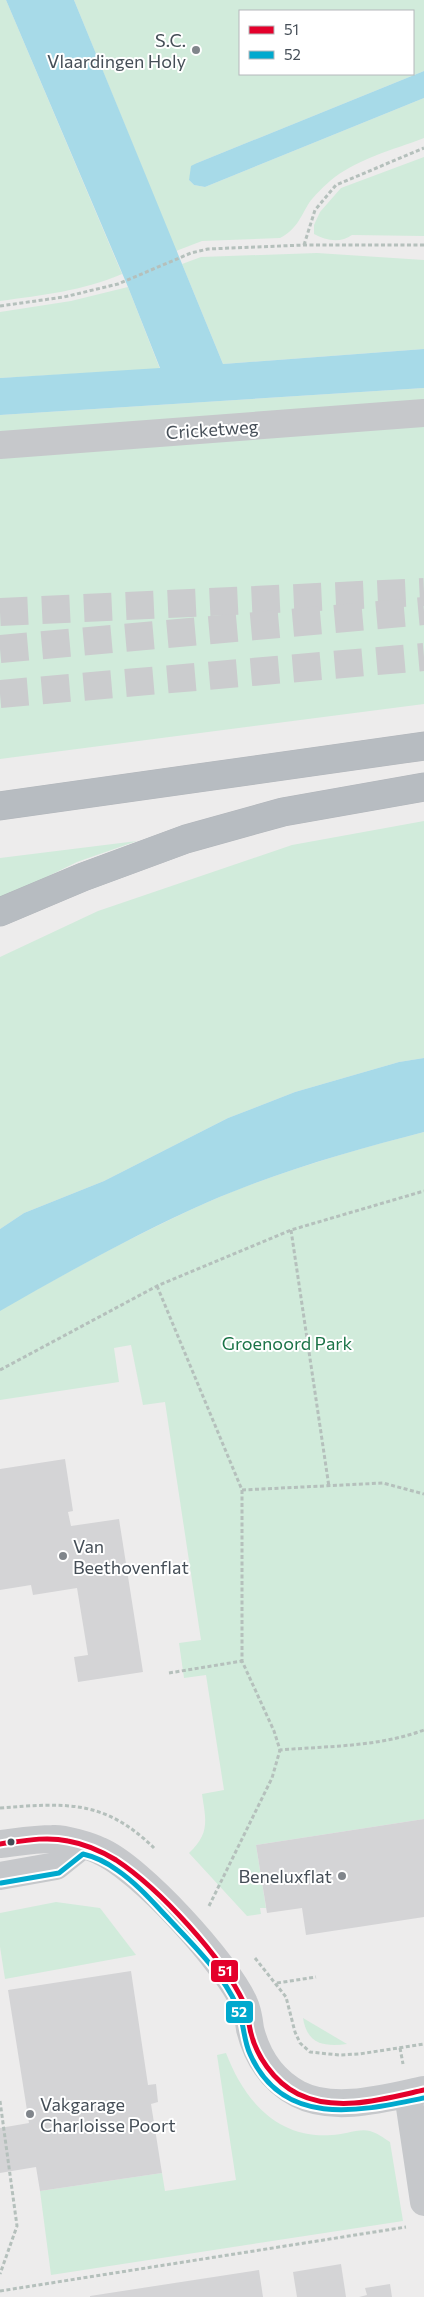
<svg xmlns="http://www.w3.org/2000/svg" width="424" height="2297" viewBox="0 0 424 2297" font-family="Commissioner,sans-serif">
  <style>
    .green { fill: #d1ebdb; fill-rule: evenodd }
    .water { fill: #a7dae8 }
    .building { fill: #d4d4d6 }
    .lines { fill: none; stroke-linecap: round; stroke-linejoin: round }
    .highway-tunnel { stroke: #cbccce; stroke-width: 28; stroke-dasharray: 28 14; stroke-linecap: butt }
    .highway-casing { stroke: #b2b6bb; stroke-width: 29 }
    .path { stroke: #b5c0bc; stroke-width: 3; stroke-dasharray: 4 2.5; stroke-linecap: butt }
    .minor { stroke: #c6c8cb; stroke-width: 28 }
    .highway { stroke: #b7bcc1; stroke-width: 28 }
    .bus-1-casing { stroke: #fff; stroke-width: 9 }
    .bus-2-casing { stroke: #fff; stroke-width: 9 }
    .bus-1 { stroke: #e4002b; stroke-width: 5 }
    .bus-2 { stroke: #00a9ce; stroke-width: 5 }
    .poi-dot { fill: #80858b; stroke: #fff; stroke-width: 2 }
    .bus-dot { fill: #454e57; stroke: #fff; stroke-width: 2 }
    .labels { text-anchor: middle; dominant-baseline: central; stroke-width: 4; stroke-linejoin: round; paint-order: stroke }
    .poi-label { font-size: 18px; fill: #454e57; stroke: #fff; text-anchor: end }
    .street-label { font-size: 18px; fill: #454e57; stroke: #fff }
    .park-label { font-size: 18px; fill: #1b7347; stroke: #fff }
    .line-badge { stroke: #fff; stroke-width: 2 }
    .badge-label { font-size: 14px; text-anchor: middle; font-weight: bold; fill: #fff }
  </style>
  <rect width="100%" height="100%" fill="#edecec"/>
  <g class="green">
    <path d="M0,0H6L122,274C83,291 42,295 0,301Z"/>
    <path d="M74,0H424V71L197,163L189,180L194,185L205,187L424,98V138C393,150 356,159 330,181C323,187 314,196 309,203C300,218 296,230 280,238L202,241L176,251ZM240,11H413V74H240Z"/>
    <path d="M424,157V236L352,235C341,243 326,241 314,234V225L320,212L341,188Z"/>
    <path d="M317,253L424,260V349L223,364L182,264L201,257Z"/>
    <path d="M128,287L160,369L0,378V312L71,301Z"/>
    <path d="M424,388V704L0,759V415Z"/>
    <path d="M424,821V1058L399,1062L295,1092L228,1118L104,1181L24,1213L0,1229V957L98,911L292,845Z"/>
    <path d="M137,841L77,862L0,900V858Z"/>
    <path d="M424,1132V1819L256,1845L266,1908H260L261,1914L247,1916L189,1853C210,1833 206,1821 202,1794L224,1790L206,1675L184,1678L179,1643L201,1640L165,1402L143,1405L131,1345L114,1348L119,1382L0,1400V1310C68,1272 136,1234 208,1202C275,1173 353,1150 424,1132Z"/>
    <path d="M56,1902L100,1908L136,1955L5,1979L0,1947V1913Z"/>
    <path d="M303,2018L347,2044C324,2047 307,2044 303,2018Z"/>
    <path d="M226,2053C244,2100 277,2139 332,2135C343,2135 359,2128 370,2131C377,2133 384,2138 390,2142L403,2221L51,2275L40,2191L162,2173L165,2191L236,2180L217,2055Z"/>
  </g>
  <g class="water">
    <path d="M6,0H74L223,364L424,349V388L0,415V378L160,368L128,287Z"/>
    <path d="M424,71V98L205,187L194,185L189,180L191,166L197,163Z"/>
    <path d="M424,1058V1132C354,1150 274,1173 208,1202C136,1234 68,1272 0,1311V1229L24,1213L104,1181L228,1118L295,1092L399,1062Z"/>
  </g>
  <g class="building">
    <path d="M65,1459L73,1511L68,1512L71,1526L119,1519L143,1672L78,1682L74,1657L88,1655L77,1588L33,1595L31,1585L0,1590V1469Z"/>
    <path d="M424,1819V1917L306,1935L302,1908L267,1913L256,1845Z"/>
    <path d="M131,1971L148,2085L156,2084L158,2102L151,2104L162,2173L40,2191L36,2167L0,2173V2128L29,2123L8,1990Z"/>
    <path d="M341,2264L346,2297H297L293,2272Z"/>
    <path d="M259,2270L263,2297H90V2296Z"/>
    <path d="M390,2284L392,2297H359L367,2295L365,2288Z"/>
  </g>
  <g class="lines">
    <g class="highway-tunnel">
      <path d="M0,612L424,592"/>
      <path d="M0,649L424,611"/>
      <path d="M0,694L424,657"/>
    </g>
    <defs>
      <g id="highway">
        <path d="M0,806L424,746"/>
        <path d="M0,912L83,877L186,839L283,812L424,787"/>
      </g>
    </defs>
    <use href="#highway" class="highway-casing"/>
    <g class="path">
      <path d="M304,245L315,210L336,185L424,148"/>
      <path d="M0,306L64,297L118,284L191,253L208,249L304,245H424"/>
      <path d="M291,1230L329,1487"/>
      <path d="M157,1286L242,1490L383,1483L424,1494"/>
      <path d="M0,1370L157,1286L291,1230L424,1191"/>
      <path d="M242,1490V1661L274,1731L280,1750C328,1746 378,1747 424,1730"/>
      <path d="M169,1673L242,1661"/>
      <path d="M0,1808C65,1803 104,1799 154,1848"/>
      <path d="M209,1906L272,1778L280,1750"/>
      <path d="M255,1958L286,1997L295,2032L300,2043L310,2052L339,2055L359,2054L424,2044"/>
      <path d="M277,1983L316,1977"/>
      <path d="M400,2048L403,2064"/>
      <path d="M0,2101L17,2226L0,2274"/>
      <path d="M0,2291L406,2227"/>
    </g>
    <g class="minor">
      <path d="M0,445L424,413"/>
      <path d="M0,1844C17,1842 35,1839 53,1839C63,1838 90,1846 100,1851C140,1868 227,1964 244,2003C248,2011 249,2021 250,2029C257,2057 272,2080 298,2094C334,2113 386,2098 424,2090"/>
      <path d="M0,1876L56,1866L81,1846"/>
      <path d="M408,2094L424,2202"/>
    </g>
    <use href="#highway" class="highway"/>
    <defs>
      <path id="bus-1" d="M0,1844C22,1841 46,1836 68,1841C85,1844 101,1851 116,1860C160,1889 222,1957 244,2003C248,2012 248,2020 250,2029C255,2055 274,2082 298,2094C337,2113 384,2099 424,2090"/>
      <path id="bus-2" d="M1,1883L59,1873L83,1854C96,1857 106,1862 117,1870C136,1883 151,1900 167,1917C192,1944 221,1971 237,2006C244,2021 243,2039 250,2054C283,2129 361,2111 424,2098"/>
    </defs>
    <use href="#bus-1" class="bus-1-casing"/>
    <use href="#bus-2" class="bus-2-casing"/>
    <use href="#bus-1" class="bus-1"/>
    <use href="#bus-2" class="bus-2"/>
  </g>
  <g class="poi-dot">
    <circle cx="196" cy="50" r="5"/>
    <circle cx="63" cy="1556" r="5"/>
    <circle cx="342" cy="1876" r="5"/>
    <circle cx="30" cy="2114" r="5"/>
  </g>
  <circle class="bus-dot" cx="11" cy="1842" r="4.5"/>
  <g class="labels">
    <g class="poi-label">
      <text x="186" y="40">S.C.<tspan x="186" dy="21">Vlaardingen Holy</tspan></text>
      <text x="73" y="1546" text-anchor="start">Van<tspan x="73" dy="21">Beethovenflat</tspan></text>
      <text x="332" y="1876">Beneluxflat</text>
      <text x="40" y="2104" text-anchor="start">Vakgarage<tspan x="40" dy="21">Charloisse Poort</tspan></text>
    </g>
    <g class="street-label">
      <text transform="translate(212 429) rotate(-4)">Cricketweg</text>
    </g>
    <g class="park-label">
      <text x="287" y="1343">Groenoord Park</text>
    </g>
  </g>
  <g class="line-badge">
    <rect x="210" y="1959" width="29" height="24" rx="5" fill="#e4002b"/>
    <rect x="225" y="2000" width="29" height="24" rx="5" fill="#00a9ce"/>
  </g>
  <g class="badge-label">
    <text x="225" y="1976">51</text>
    <text x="239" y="2017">52</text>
  </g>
  <rect x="239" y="10" width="175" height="65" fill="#ffffff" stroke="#b5b8bc"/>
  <rect x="249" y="26" width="25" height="8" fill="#e4002b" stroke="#b5b8bc"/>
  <text x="284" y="35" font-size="15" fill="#454e57">51</text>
  <rect x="249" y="51" width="25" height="8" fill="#00a9ce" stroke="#b5b8bc"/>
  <text x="284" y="60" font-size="15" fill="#454e57">52</text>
</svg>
